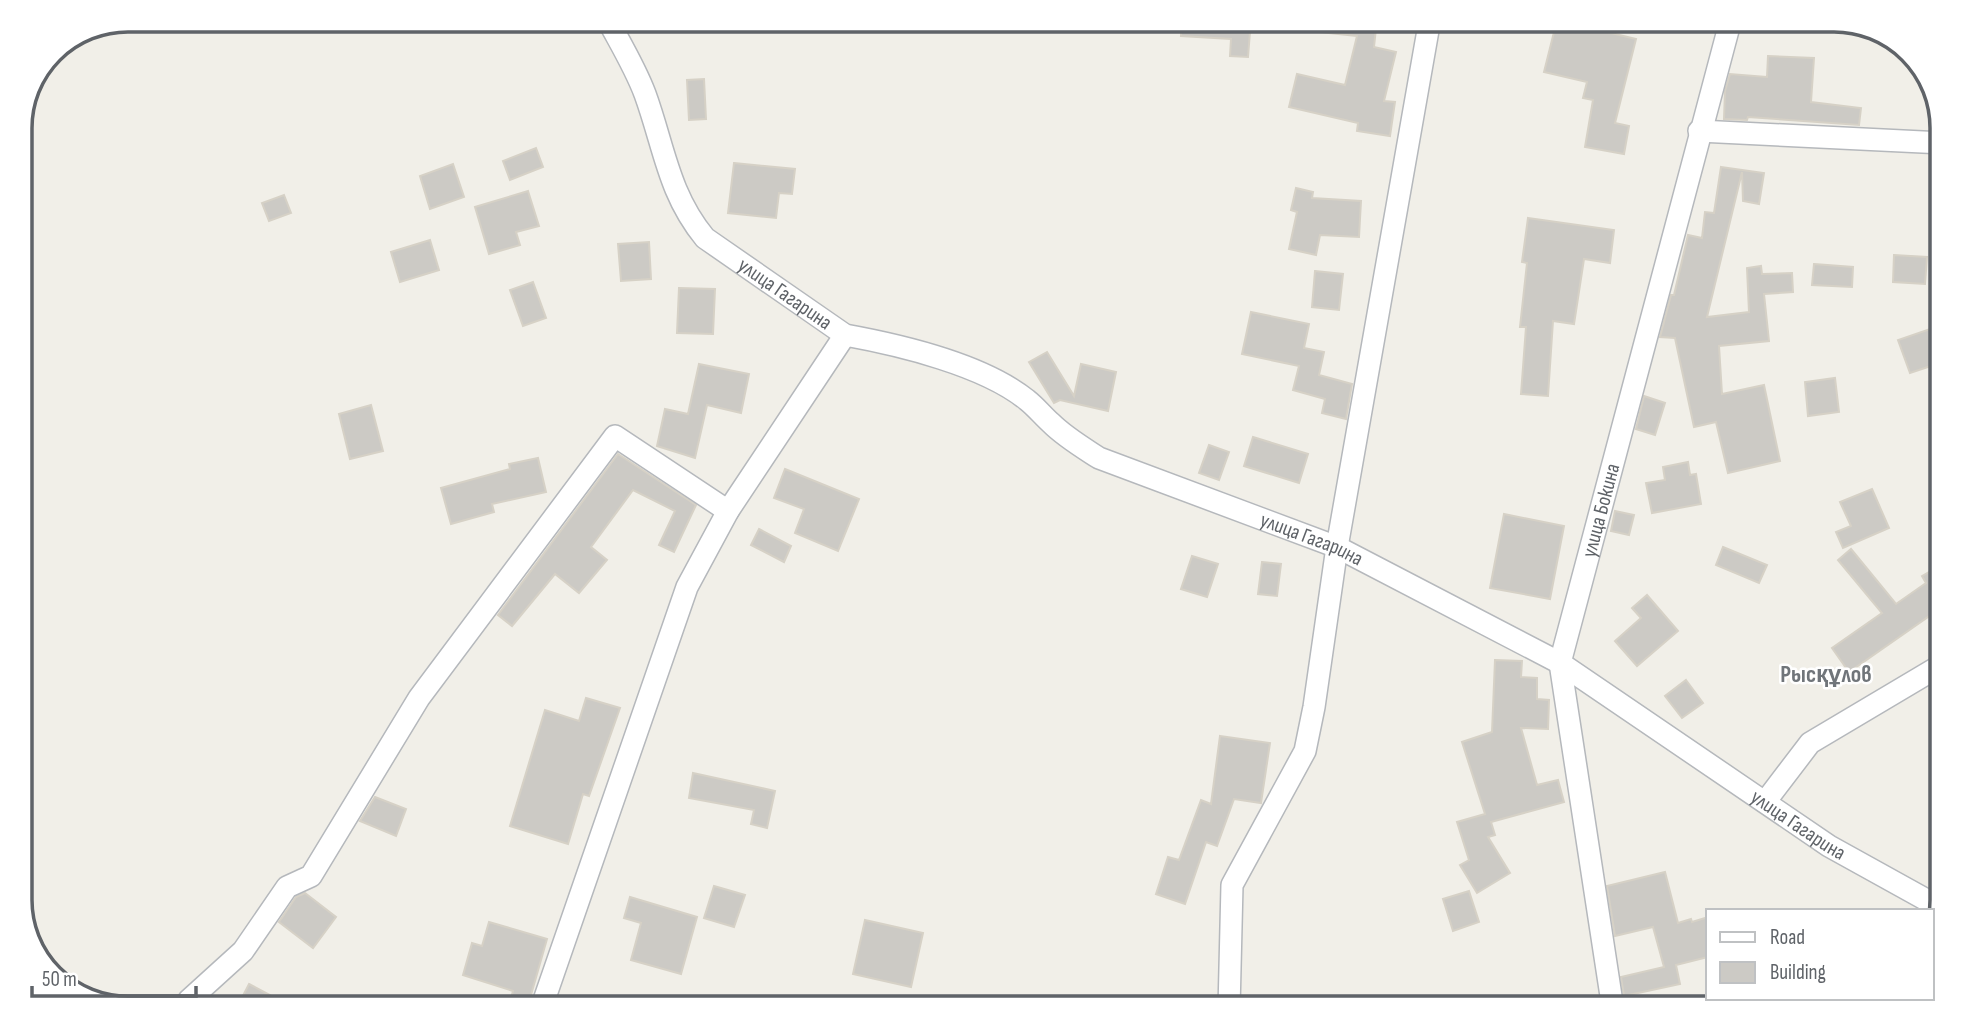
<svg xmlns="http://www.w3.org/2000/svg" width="1962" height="1028" viewBox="0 0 1962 1028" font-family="'Sofia Sans Condensed',sans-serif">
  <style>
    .building { fill: #cccac5; stroke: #d6d1c6; stroke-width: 2 }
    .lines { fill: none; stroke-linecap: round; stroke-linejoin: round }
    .minor-casing { stroke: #b5b8bc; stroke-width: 24 }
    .minor { stroke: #fff; stroke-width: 21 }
    .labels { text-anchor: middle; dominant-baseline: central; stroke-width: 5; stroke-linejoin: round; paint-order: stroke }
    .street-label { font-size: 21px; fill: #5f6368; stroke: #fff }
    .quarter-label { font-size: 24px; font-weight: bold; fill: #70757a; stroke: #fff }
    .rim { fill: none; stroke: #5f6368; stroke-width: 3.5 }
  </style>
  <rect width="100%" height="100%" fill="#f1efe8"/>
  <g class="building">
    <path d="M1182,19H1251L1248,57L1230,56L1231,39L1181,36Z"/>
    <path d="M1312,19H1377L1374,47L1396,52L1384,101L1395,102L1390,136L1357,131L1358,123L1289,107L1297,74L1345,85L1357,36L1311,31Z"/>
    <path d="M1557,20L1636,39L1615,123L1629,126L1624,154L1585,147L1593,100L1583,98L1587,82L1544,72Z"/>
    <path d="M1768,56L1814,58L1811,102L1861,108L1859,125L1748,117L1747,120L1724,119L1725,91L1730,74L1767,77Z"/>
    <path d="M704,79L706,119L689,120L687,80Z"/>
    <path d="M536,148L543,167L510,180L503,161Z"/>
    <path d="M734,163L795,169L792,194L779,193L776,218L728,213Z"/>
    <path d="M453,164L464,197L430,209L420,176Z"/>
    <path d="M1721,167L1764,173L1759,204L1743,201L1742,172L1707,317L1749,312L1747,268L1761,266L1762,274L1792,273L1793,292L1764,294L1769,341L1719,346L1722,394L1764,385L1780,461L1728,473L1716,422L1694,427L1675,338L1660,337L1671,295H1674L1688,235L1702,238L1705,212L1714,213Z"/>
    <path d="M1296,188L1313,192L1312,198L1361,201L1359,237L1320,235L1316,255L1289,249L1297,212L1291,210Z"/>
    <path d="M528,191L539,226L516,232L520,245L489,254L475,207Z"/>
    <path d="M284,195L291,213L269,221L262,203Z"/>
    <path d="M1528,218L1614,230L1610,263L1584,259L1574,324L1553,321L1548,396L1521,394L1526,327H1520L1527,263L1522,262Z"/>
    <path d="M430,240L439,270L400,282L391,252Z"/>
    <path d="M649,242L651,279L621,281L618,244Z"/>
    <path d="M1894,255L1927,257L1925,284L1893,282Z"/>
    <path d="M1814,264L1853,267L1852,287L1812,285Z"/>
    <path d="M1315,271L1343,274L1339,310L1312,307Z"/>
    <path d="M533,282L546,318L523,326L510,290Z"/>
    <path d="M679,288L715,289L713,334L677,333Z"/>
    <path d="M1251,312L1309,324L1304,348L1324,352L1319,375L1352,384L1346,419L1322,413L1325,399L1293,390L1299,366L1242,354Z"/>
    <path d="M1936,327L1943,345V362L1910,373L1898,340Z"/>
    <path d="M1047,352L1074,396L1081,364L1116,372L1108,411L1060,400L1054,403L1029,362Z"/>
    <path d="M699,364L749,374L741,413L707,405L695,458L657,446L665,409L688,414Z"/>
    <path d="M1835,378L1839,412L1808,416L1805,382Z"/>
    <path d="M1644,396L1665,403L1655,435L1636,429Z"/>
    <path d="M371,405L383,451L350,459L339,414Z"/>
    <path d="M1253,437L1308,454L1299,483L1244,466Z"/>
    <path d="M1209,445L1229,452L1219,480L1199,473Z"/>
    <path d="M618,454L696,505L674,552L659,545L675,511L633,490L591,547L607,560L579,593L555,574L512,626L498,615Z"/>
    <path d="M538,458L546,492L492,504L494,512L451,524L441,488L510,469L509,464Z"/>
    <path d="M1688,462L1690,475L1696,474L1701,504L1652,513L1646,483L1665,480L1663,467Z"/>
    <path d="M785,469L859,499L838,551L795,533L804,509L774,498Z"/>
    <path d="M1872,489L1889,528L1843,548L1836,532L1851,526L1840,502Z"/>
    <path d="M1615,511L1634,515L1629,535L1611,531Z"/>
    <path d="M1504,514L1564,526L1550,599L1490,588Z"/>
    <path d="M759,529L791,546L784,562L751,545Z"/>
    <path d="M1723,547L1767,565L1759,583L1716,565Z"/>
    <path d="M1851,549L1896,604L1926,583L1922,576L1943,564V611L1941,608L1849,672L1832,648L1882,613L1838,560Z"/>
    <path d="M1192,556L1218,564L1207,597L1181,589Z"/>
    <path d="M1262,562L1281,564L1277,596L1258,594Z"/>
    <path d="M1647,595L1678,631L1637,666L1615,641L1641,618L1632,608Z"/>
    <path d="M1495,660L1522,661L1521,677L1537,678V699L1549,700L1548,729L1521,728L1537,785L1558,780L1564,802L1491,822L1495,835L1488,837L1510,873L1477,893L1460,865L1469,860L1457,822L1485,814L1462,742L1492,732Z"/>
    <path d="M1686,680L1703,703L1682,718L1665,696Z"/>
    <path d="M586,698L620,708L589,796L583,794L568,844L510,826L545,710L579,721Z"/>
    <path d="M1220,736L1270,743L1261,803L1234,799L1217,846L1206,842L1185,904L1156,894L1168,857L1179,860L1201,800L1211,804Z"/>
    <path d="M693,773L775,791L767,828L751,824L754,810L689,798Z"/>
    <path d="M375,797L406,809L396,836L360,821Z"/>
    <path d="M1665,872L1678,923L1691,919L1692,922L1708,917V957L1676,965L1680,984L1624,996L1621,977L1664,967L1653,927L1615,936L1607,886Z"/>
    <path d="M714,886L745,895L734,927L704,918Z"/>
    <path d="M1469,891L1479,922L1453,931L1443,899Z"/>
    <path d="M305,893L336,917L313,948L279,922L296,897Z"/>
    <path d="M630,897L697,917L681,974L631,960L641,923L624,918Z"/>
    <path d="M865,920L923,933L911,987L853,974Z"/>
    <path d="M489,922L547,939L527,1009H508L513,991L463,975L472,943L482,946Z"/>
    <path d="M249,984L296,1009H236Z"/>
  </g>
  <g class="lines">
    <defs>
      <g id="minor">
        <path id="s1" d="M605,19L611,26C623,48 636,70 645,94C664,146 668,193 705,238L845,335C900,345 984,365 1027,400C1036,407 1043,416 1051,423C1065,437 1082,447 1099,458L1337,547L1560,663L1829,846L1941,908"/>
        <path d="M1699,131L1943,143"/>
        <path d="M1765,802L1810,743L1943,664"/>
        <path d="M183,1009L189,1000L243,951L287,887L311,876L419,698L615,436L728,511"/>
        <path d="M541,1009L687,587L728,511L845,335"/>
        <path d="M1229,1009L1232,885L1305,751L1314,707L1337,547L1430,19"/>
        <path id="s2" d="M1613,1009L1560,663L1731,19"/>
      </g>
    </defs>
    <use href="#minor" class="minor-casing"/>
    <use href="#minor" class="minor"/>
  </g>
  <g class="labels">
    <g class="street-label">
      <text stroke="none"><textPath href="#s1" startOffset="340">улица Гагарина</textPath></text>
      <text stroke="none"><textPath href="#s2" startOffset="508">улица Бокина</textPath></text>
      <text stroke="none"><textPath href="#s1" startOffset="928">улица Гагарина</textPath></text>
      <text stroke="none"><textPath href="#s1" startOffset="1494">улица Гагарина</textPath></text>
    </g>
    <g class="quarter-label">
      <text x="1826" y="674">Рысқұлов</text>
    </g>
  </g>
  <path d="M0 0H1962V1028H0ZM128 32H1834A96 96 0 0 1 1930 128V900A96 96 0 0 1 1834 996H128A96 96 0 0 1 32 900V128A96 96 0 0 1 128 32Z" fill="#fff" fill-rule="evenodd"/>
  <path class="rim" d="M128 32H1834A96 96 0 0 1 1930 128V900A96 96 0 0 1 1834 996H128A96 96 0 0 1 32 900V128A96 96 0 0 1 128 32Z"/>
  <rect x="1706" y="909" width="228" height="91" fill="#ffffff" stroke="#bfc1c3" stroke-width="2"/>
  <rect x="1720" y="932" width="35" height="10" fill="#ffffff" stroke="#bfc1c3" stroke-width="2"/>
  <text x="1770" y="944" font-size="21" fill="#5f6368">Road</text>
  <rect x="1720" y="962" width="35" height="21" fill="#cccac5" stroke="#bfc1c3" stroke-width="2"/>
  <text x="1770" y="979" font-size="21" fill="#5f6368">Building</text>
  <path d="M32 986v10h164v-10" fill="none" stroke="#5f6368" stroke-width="3.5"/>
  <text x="42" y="986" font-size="21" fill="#5f6368" stroke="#ffffff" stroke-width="5" paint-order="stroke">50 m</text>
</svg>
